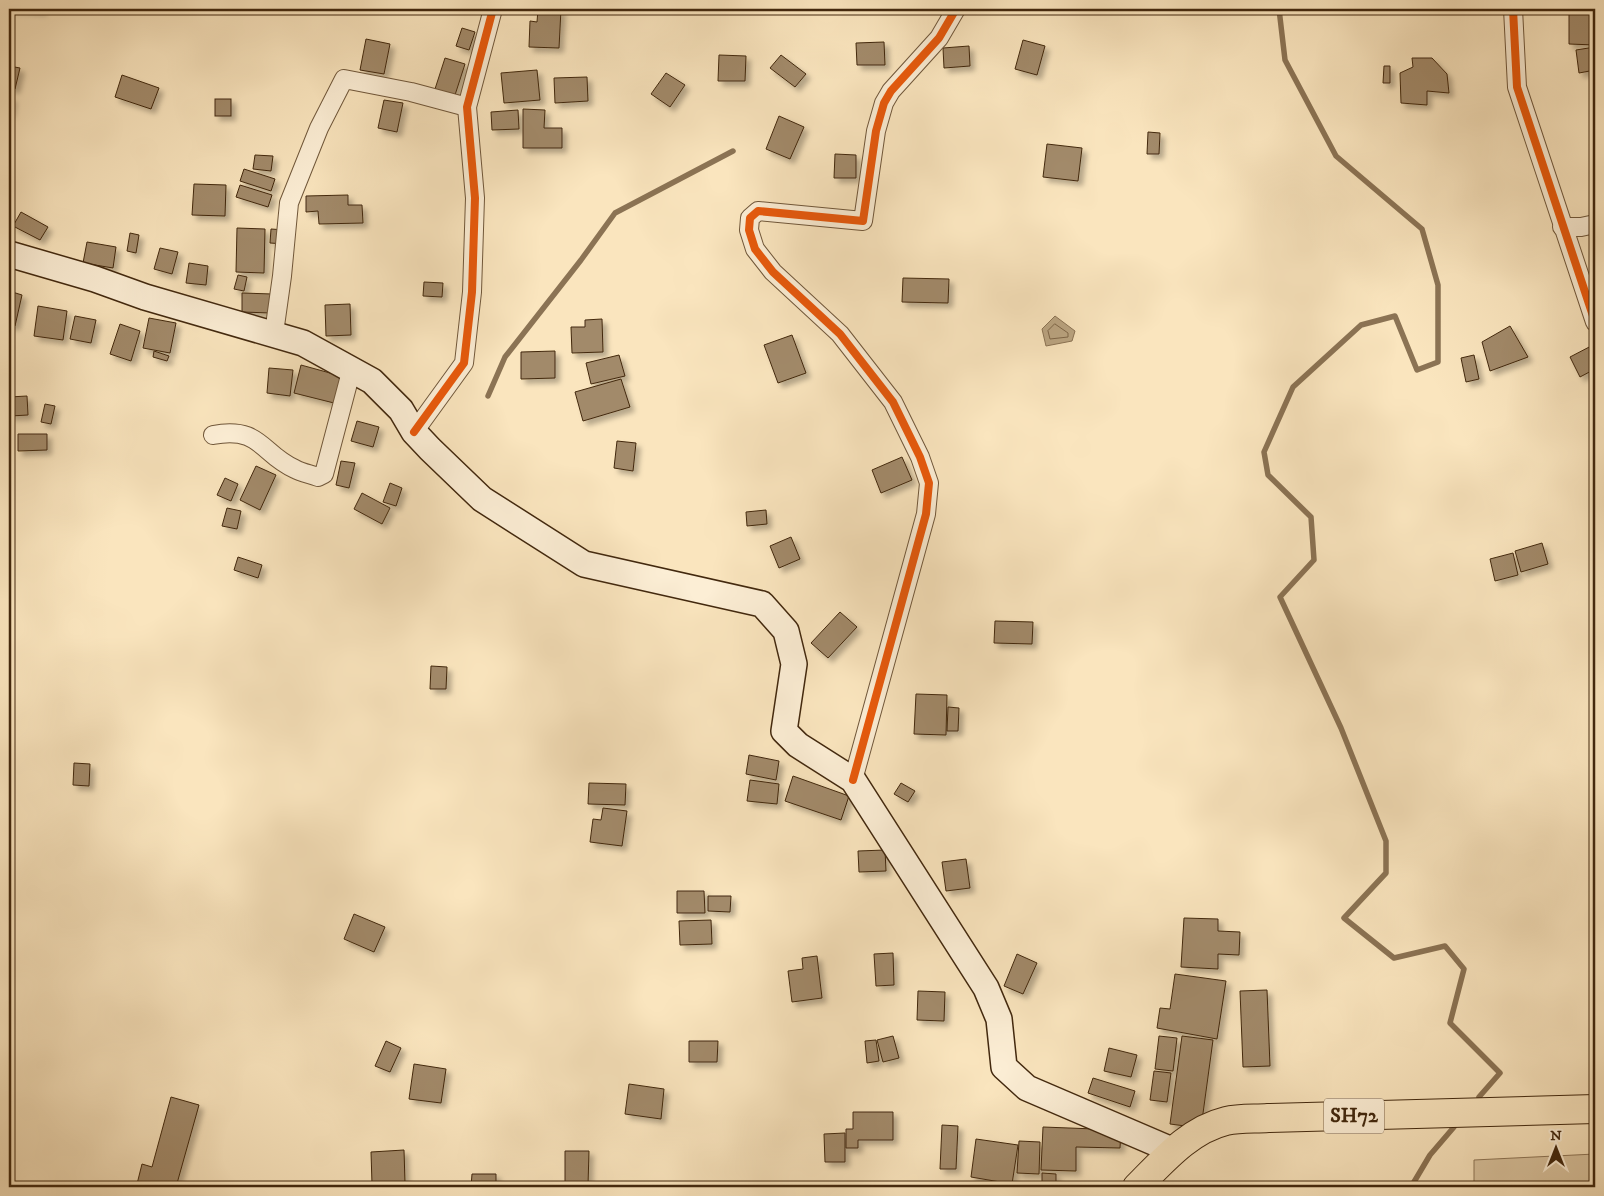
<svg xmlns="http://www.w3.org/2000/svg" width="1604" height="1196" viewBox="0 0 1604 1196" font-family="'IM FELL DW Pica',serif">
  <style>
    .green { fill: #dbc5a0; stroke: #8e7657 }
    .water { fill: #bba582; stroke: #8b7354 }
    .lines { fill: none; stroke-linecap: round; stroke-linejoin: round }
    .shore { stroke: #7e6648; stroke-width: 1 }
    .stream { stroke: #8b7354; stroke-width: 5.5 }
    .building { fill: #a28a6a; stroke: #42280e; filter: url(#shadow) }
    .minor-casing { stroke: #70573a; stroke-width: 20 }
    .secondary-casing { stroke: #42280e; stroke-width: 28 }
    .primary-casing { stroke: #42280e; stroke-width: 30 }
    .minor { stroke: #fceed5; stroke-width: 18 }
    .secondary { stroke: #fceed5; stroke-width: 25 }
    .primary { stroke: #fae5be; stroke-width: 28 }
    .cycleway-casing { stroke: #fceed5; stroke-width: 11 }
    .cycleway { stroke: #e8590c; stroke-width: 8 }
    .labels { text-anchor: middle; dominant-baseline: central; stroke-width: 4; stroke-linejoin: round; paint-order: stroke }
    .shield { fill: #fceed5; stroke: #7a634a; stroke-width: 1 }
    .shield-label { font-size: 20px; font-weight: bold; fill: #42280e }
  </style>
  <defs>
    <filter id="shadow"><feDropShadow dx="4.5" dy="4.5" stdDeviation="2.5" flood-color="#0004"/></filter>
  </defs>
  <rect width="100%" height="100%" fill="#fae5be"/>
  <filter id="stains"><feTurbulence type="fractalNoise" baseFrequency=".004" numOctaves="4"/><feColorMatrix values="0 0 0 0 .2 0 0 0 0 .09 0 0 0 0 .02 0 0 0 .5 -.17"/></filter>
  <radialGradient id="worn" r=".72"><stop offset=".6" stop-color="#630" stop-opacity="0"/><stop offset="1" stop-color="#630" stop-opacity=".3"/></radialGradient>
  <path class="green" d="M1595,1154V1187H1474V1160Z"/>
  <path class="water" d="M1055,316L1075,331L1072,341L1046,346L1042,329Z"/>
  <g class="lines">
    <path class="shore" d="M1055,324L1068,333V337L1050,339L1048,331Z"/>
    <g class="stream">
      <path d="M1279,9L1285,60L1336,156L1422,229L1438,285V362L1417,370L1395,316L1361,325L1293,387L1264,452L1268,475L1311,517L1314,560L1280,597L1341,728L1386,841V873L1344,918L1394,958L1445,946L1464,969L1450,1023L1500,1073L1479,1097"/>
      <path d="M488,396L505,357L581,260L615,213L733,151"/>
      <path d="M1309,1187L1310,1184L1327,1187"/>
      <path d="M1411,1187L1430,1155L1454,1127"/>
    </g>
  </g>
  <g class="building">
    <path d="M11,9H42V11Z"/>
    <path d="M538,9H561L559,48L529,47L530,21L537,22Z"/>
    <path d="M1569,10L1595,11V45L1569,44Z"/>
    <path d="M462,28L475,32L469,50L456,46Z"/>
    <path d="M366,39L390,44L384,74L360,70Z"/>
    <path d="M1023,40L1045,46L1037,75L1015,69Z"/>
    <path d="M884,42L885,65H857L856,43Z"/>
    <path d="M969,46L970,66L944,68L943,48Z"/>
    <path d="M1595,47V70L1579,73L1576,50Z"/>
    <path d="M719,55L746,56L745,81H718Z"/>
    <path d="M781,55L806,74L795,87L770,68Z"/>
    <path d="M445,58L465,64L455,95L435,89Z"/>
    <path d="M1412,58H1432L1447,74L1449,93L1427,91V105L1401,103L1400,73L1413,67Z"/>
    <path d="M9,66L20,68L15,89L9,87Z"/>
    <path d="M1384,66H1390V83H1383Z"/>
    <path d="M537,70L540,100L504,103L501,73Z"/>
    <path d="M666,73L685,85L670,107L651,94Z"/>
    <path d="M122,75L159,88L151,109L115,97Z"/>
    <path d="M587,77L588,101L555,103L554,78Z"/>
    <path d="M9,97L12,98L10,113H9Z"/>
    <rect x="215" y="99" width="16" height="17"/>
    <path d="M384,100L403,103L397,132L378,128Z"/>
    <path d="M523,109L545,110L544,128H562V148H523Z"/>
    <path d="M518,110L519,129L492,130L491,112Z"/>
    <path d="M779,116L804,127L790,159L766,149Z"/>
    <path d="M1148,132L1160,133L1159,154H1147Z"/>
    <path d="M1047,144L1082,148L1078,181L1043,177Z"/>
    <path d="M835,154L856,155V178H834Z"/>
    <path d="M255,155L273,156L271,171L253,169Z"/>
    <path d="M244,169L275,179L271,191L240,181Z"/>
    <path d="M194,184L226,185L225,216L192,215Z"/>
    <path d="M240,185L272,195L268,207L236,197Z"/>
    <path d="M348,195V205H362L363,223L319,224L318,211L306,212V196Z"/>
    <path d="M21,212L48,227L40,240L13,226Z"/>
    <path d="M237,228L265,229L264,273L236,272Z"/>
    <path d="M271,229L285,230V244L270,243Z"/>
    <path d="M130,233L139,235L136,253L127,251Z"/>
    <path d="M87,242L116,247L113,268L83,263Z"/>
    <path d="M160,248L178,252L172,274L154,269Z"/>
    <path d="M189,263L208,266L206,285L186,283Z"/>
    <path d="M238,275L247,277L244,291L234,289Z"/>
    <path d="M903,278L949,279L948,303L902,302Z"/>
    <path d="M424,282L443,283L442,297L423,296Z"/>
    <path d="M9,291L22,295L15,326L9,324Z"/>
    <path d="M242,293L272,294L271,313L242,312Z"/>
    <path d="M350,304L351,335L326,336L325,305Z"/>
    <path d="M38,306L67,311L63,340L34,336Z"/>
    <path d="M75,316L96,320L91,343L70,339Z"/>
    <path d="M149,318L176,323L170,353L143,348Z"/>
    <path d="M602,319L603,352L572,353L571,327H585V320Z"/>
    <path d="M120,324L140,331L131,361L110,354Z"/>
    <path d="M1510,326L1528,357L1490,371L1482,342Z"/>
    <path d="M792,335L806,373L778,383L764,345Z"/>
    <path d="M1595,344V369L1580,377L1570,357Z"/>
    <path d="M154,351L169,356L167,361L153,357Z"/>
    <path d="M555,351V378L521,379V352Z"/>
    <path d="M619,355L625,376L591,384L586,363Z"/>
    <path d="M1474,355L1479,379L1466,382L1461,358Z"/>
    <path d="M301,365L341,376L334,403L294,393Z"/>
    <path d="M269,368L293,370L290,396L267,393Z"/>
    <path d="M621,379L630,407L583,421L575,392Z"/>
    <path d="M27,396L28,415L10,416L9,397Z"/>
    <path d="M45,404L55,406L51,424L41,422Z"/>
    <path d="M357,421L379,427L373,447L351,441Z"/>
    <path d="M18,434H47V450L18,451Z"/>
    <path d="M617,441L636,443L633,471L614,468Z"/>
    <path d="M902,457L912,480L881,493L872,470Z"/>
    <path d="M341,461L355,463L349,488L336,485Z"/>
    <path d="M256,466L276,475L260,510L240,500Z"/>
    <path d="M225,478L238,484L231,501L217,495Z"/>
    <path d="M390,483L402,488L396,506L383,502Z"/>
    <path d="M362,493L390,508L382,524L354,509Z"/>
    <path d="M227,508L241,511L237,529L222,526Z"/>
    <path d="M766,510L767,524L747,526L746,512Z"/>
    <path d="M791,537L800,559L779,568L770,546Z"/>
    <path d="M1542,543L1548,564L1521,572L1515,551Z"/>
    <path d="M1513,553L1518,575L1495,581L1490,559Z"/>
    <path d="M238,557L262,565L258,578L234,570Z"/>
    <path d="M840,612L857,627L828,658L811,643Z"/>
    <path d="M995,621L1033,622L1032,644L994,643Z"/>
    <path d="M431,666L447,667L446,689H430Z"/>
    <path d="M916,694L947,695L946,735L914,734Z"/>
    <path d="M948,707L959,708L958,731H947Z"/>
    <path d="M749,755L779,761L776,780L746,774Z"/>
    <path d="M74,763L90,764L89,786L73,785Z"/>
    <path d="M793,776L849,796L841,820L785,801Z"/>
    <path d="M750,780L779,784L777,804L747,801Z"/>
    <path d="M589,783L626,784L625,805L588,804Z"/>
    <path d="M901,783L915,791L908,802L894,794Z"/>
    <path d="M603,808L627,811L622,846L590,842L593,819L601,820Z"/>
    <path d="M885,850L886,871L859,872L858,851Z"/>
    <path d="M966,859L970,888L946,891L942,862Z"/>
    <path d="M677,891H704L705,913H677Z"/>
    <path d="M708,896H731L730,912L708,911Z"/>
    <path d="M354,914L385,927L374,952L344,939Z"/>
    <path d="M1184,918L1218,919V931L1240,932L1239,955L1218,954V969L1181,967Z"/>
    <path d="M711,920L712,944L680,945L679,921Z"/>
    <path d="M893,953L894,985L876,986L874,954Z"/>
    <path d="M1017,954L1037,963L1023,994L1004,986Z"/>
    <path d="M817,956L822,998L792,1002L788,971L803,969L802,958Z"/>
    <path d="M1175,974L1226,981L1217,1039L1157,1028L1160,1008L1170,1009Z"/>
    <path d="M1267,990L1270,1066L1243,1067L1240,991Z"/>
    <path d="M918,991L945,992L944,1021L917,1020Z"/>
    <path d="M893,1036L899,1058L883,1062L877,1040Z"/>
    <path d="M1159,1036L1177,1038L1173,1071L1155,1069Z"/>
    <path d="M1182,1036L1213,1040L1201,1128L1170,1124Z"/>
    <path d="M876,1040L879,1061L867,1063L865,1041Z"/>
    <path d="M386,1041L401,1048L390,1072L375,1066Z"/>
    <path d="M689,1041H718L717,1062H689Z"/>
    <path d="M1109,1048L1137,1055L1131,1077L1104,1071Z"/>
    <path d="M414,1064L446,1069L441,1103L409,1099Z"/>
    <path d="M1154,1071L1171,1073L1167,1102L1150,1100Z"/>
    <path d="M1093,1078L1135,1091L1130,1107L1088,1093Z"/>
    <path d="M629,1084L664,1089L661,1119L625,1114Z"/>
    <path d="M171,1097L199,1105L176,1187H151L137,1184L142,1164L152,1167Z"/>
    <path d="M853,1112H893V1140H858V1148H846V1129H853Z"/>
    <path d="M942,1125L958,1126L956,1169H940Z"/>
    <path d="M1043,1127L1121,1130L1120,1148L1076,1147V1171L1041,1170Z"/>
    <path d="M845,1133V1162H825L824,1134Z"/>
    <path d="M976,1139L1018,1145L1012,1184L971,1177Z"/>
    <path d="M1019,1141L1040,1142L1039,1174L1017,1173Z"/>
    <path d="M404,1150L405,1183L372,1184L371,1152Z"/>
    <path d="M565,1151H589L588,1185H565Z"/>
    <path d="M1042,1173L1056,1174V1187H1019V1182L1042,1183Z"/>
    <path d="M472,1174H496V1187H471Z"/>
    <path d="M1081,1182H1093V1187H1082Z"/>
  </g>
  <g class="lines">
    <defs>
      <g id="minor">
        <path d="M1513,9L1517,87L1595,322"/>
        <path d="M1562,227H1581L1595,224"/>
        <path d="M274,333L282,276L289,203L319,128L344,79L411,92L467,107"/>
        <path d="M414,432L464,363L472,292L475,198L467,107L493,9"/>
        <path d="M213,435C261,426 261,454 295,469C302,473 310,474 318,477L324,474L352,368"/>
        <path d="M853,780L926,514L929,483L920,457L893,402L840,334L773,272L755,249L749,230L750,218L758,211L863,221L876,131L884,103L891,91L939,38L956,9"/>
      </g>
      <path id="secondary" d="M9,254L95,279L145,297L303,343L372,381L401,410L414,432L430,449L482,499L584,564L762,604L786,631L794,664L784,731L798,745L853,780L986,988L999,1019L1004,1067L1027,1088L1174,1151"/>
      <path id="primary" d="M1137,1187C1163,1161 1189,1130 1226,1121C1239,1118 1255,1119 1268,1118L1595,1109"/>
    </defs>
    <use href="#minor" class="minor-casing"/>
    <use href="#secondary" class="secondary-casing"/>
    <use href="#primary" class="primary-casing"/>
    <use href="#minor" class="minor"/>
    <use href="#secondary" class="secondary"/>
    <use href="#primary" class="primary"/>
    <defs>
      <g id="cycleway">
        <path d="M1513,9L1517,87L1595,322"/>
        <path d="M414,432L464,363L472,292L475,198L467,107L493,9"/>
        <path d="M853,780L926,514L929,483L920,457L893,402L840,334L773,272L755,249L749,230L750,218L758,211L863,221L876,131L884,103L891,91L939,38L956,9"/>
      </g>
    </defs>
    <use href="#cycleway" class="cycleway-casing"/>
    <use href="#cycleway" class="cycleway"/>
  </g>
  <g class="labels">
    <rect class="shield" x="1324" y="1098.5" width="60" height="35" rx="4"/>
    <g class="shield-label">
      <text x="1354" y="1116">SH72</text>
    </g>
  </g>
  <rect width="1604" height="1196" fill="none" stroke="#fae5be" stroke-width="30"/>
  <rect x="10" y="10" width="1584" height="1176" fill="none" stroke="#42280e" stroke-width="2.5"/>
  <rect x="15" y="15" width="1574" height="1166" fill="none" stroke="#42280e"/>
  <g transform="translate(1556 1148)" stroke="#fceed5" stroke-width="4" paint-order="stroke">
  <path d="M0-4L9 19L0 12L-9 19Z" fill="#42280e"/>
  <text y="-8" font-size="14" font-weight="bold" text-anchor="middle" fill="#42280e">N</text>
  </g>
  <rect width="100%" height="100%" filter="url(#stains)"/>
  <rect width="100%" height="100%" fill="url(#worn)"/>
</svg>
